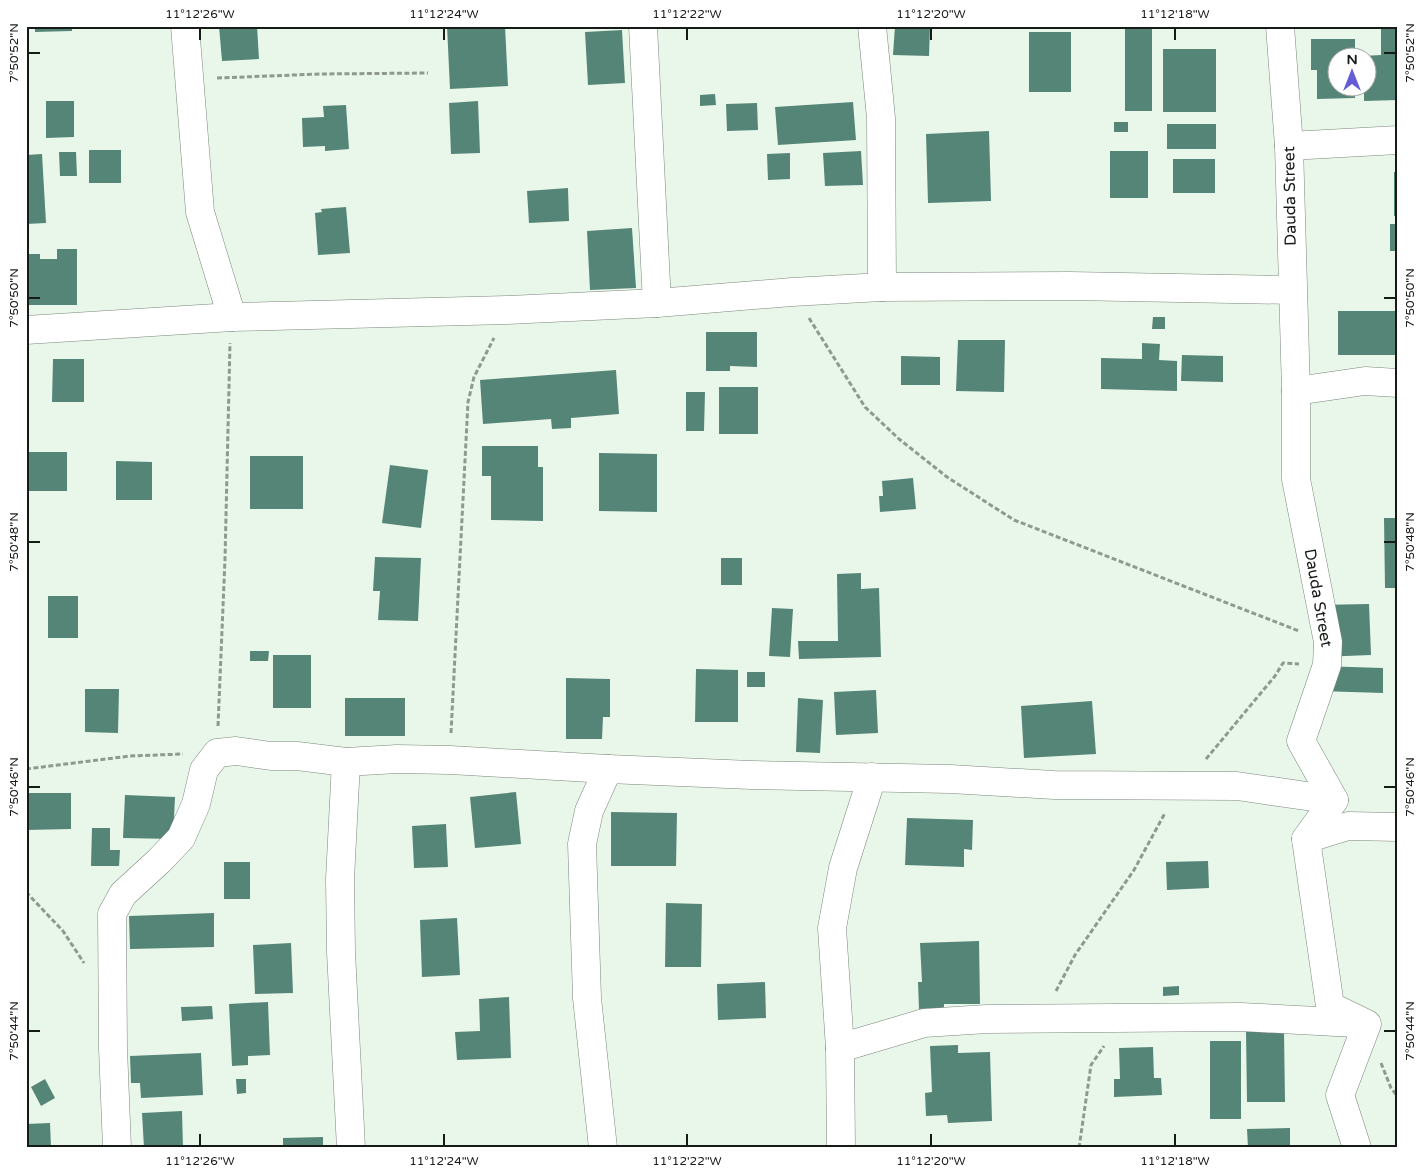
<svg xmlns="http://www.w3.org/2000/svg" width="1424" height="1174" viewBox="0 0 1424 1174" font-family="'Varela Round',sans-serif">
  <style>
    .building { fill: #558577 }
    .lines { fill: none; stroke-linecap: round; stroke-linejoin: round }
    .minor-casing { stroke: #7b877c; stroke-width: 29 }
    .path { stroke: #8f9990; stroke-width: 3; stroke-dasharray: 5 2.5; stroke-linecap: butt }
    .minor { stroke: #fff; stroke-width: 28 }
    .ticks { fill: none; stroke: #161b17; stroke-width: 2 }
    .labels { text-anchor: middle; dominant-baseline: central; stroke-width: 4; stroke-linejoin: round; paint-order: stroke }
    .street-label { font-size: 16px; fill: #161b17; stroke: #fff }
    .neatline { fill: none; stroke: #161b17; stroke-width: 2 }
    .ticks-label { font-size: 12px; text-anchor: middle; fill: #161b17 }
  </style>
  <rect width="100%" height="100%" fill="#e9f7ea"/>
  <g class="building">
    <path d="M35,26H72V31L35,32Z"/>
    <path d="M219,26H257L259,59L222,61Z"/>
    <path d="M447,26H505L508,86L450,89Z"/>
    <path d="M895,26H930L929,56L893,55Z"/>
    <rect x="1125" y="26" width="27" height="85"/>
    <path d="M1381,26H1398V100L1364,101V88H1366V58H1363V56L1381,55Z"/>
    <path d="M622,30L625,83L588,85L585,32Z"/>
    <rect x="1029" y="32" width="42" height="60"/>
    <path d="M1311,39H1355V58H1336V88H1355V98L1317,99V70H1311Z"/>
    <rect x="1163" y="49" width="53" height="63"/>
    <path d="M715,94L716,105L700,106V95Z"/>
    <path d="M46,101H74V137L46,138Z"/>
    <path d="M478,101L480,153L451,154L449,103Z"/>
    <path d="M853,102L856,140L778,145L775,107Z"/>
    <path d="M757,103L758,130L727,131L726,104Z"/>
    <path d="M346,105L349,149L325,151V146L303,147L302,118L324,117L323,106Z"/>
    <rect x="1114" y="122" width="14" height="10"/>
    <rect x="1167" y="124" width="49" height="25"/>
    <path d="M989,131L991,201L928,203L926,134Z"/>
    <rect x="89" y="150" width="32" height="33"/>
    <path d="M861,151L863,185L825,186L823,153Z"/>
    <rect x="1110" y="151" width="38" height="47"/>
    <path d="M59,152H76L77,176H60Z"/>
    <path d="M790,153V179L768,180L767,154Z"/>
    <path d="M42,154L46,223L26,224V155Z"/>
    <rect x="1173" y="159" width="42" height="34"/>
    <rect x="1394" y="172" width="4" height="44"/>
    <path d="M568,188L569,221L529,223L527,191Z"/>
    <path d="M346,207L350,253L318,255L315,213L322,212L321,209Z"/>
    <rect x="1390" y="224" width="8" height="27"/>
    <path d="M632,228L636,288L590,290L587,231Z"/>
    <path d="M57,249H77V305H26V254H40V259H57Z"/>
    <rect x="1338" y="311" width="60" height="44"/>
    <path d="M1153,317H1165V329H1152Z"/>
    <path d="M706,332H757V367L730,366V371H706Z"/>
    <path d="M958,340H1005L1004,392L956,391Z"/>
    <path d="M1142,343L1160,344L1159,360L1177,361V391L1101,389V358L1142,359Z"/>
    <path d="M1182,355L1223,356V382L1181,381Z"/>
    <path d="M901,356L940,357V385H901Z"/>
    <path d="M53,359H84V402H52Z"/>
    <path d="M616,370L619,414L571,418V428L552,429L551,419L483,424L480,380Z"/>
    <rect x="719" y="387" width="39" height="47"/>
    <path d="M686,392H705L704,431H686Z"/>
    <path d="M482,446H538V467H543V521L491,520V476H482Z"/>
    <path d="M27,452H67V491H26Z"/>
    <path d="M599,453L657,454V512L599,511Z"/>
    <rect x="250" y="456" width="53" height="53"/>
    <path d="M116,461L152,462V500H116Z"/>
    <path d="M390,465L428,470L421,528L382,523Z"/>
    <path d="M913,478L916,509L880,512L879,496H883L882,481Z"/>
    <path d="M1384,518H1398V588H1385Z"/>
    <path d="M375,557L421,558L418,621L378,620L380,591H373Z"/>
    <rect x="721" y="558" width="21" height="27"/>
    <path d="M861,573V589L879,588L881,657L799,659L798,641H838L837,574Z"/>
    <rect x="48" y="596" width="30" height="42"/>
    <path d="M1369,604L1371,655L1320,657L1318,605Z"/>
    <path d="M772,608L793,609L790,657L769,656Z"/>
    <path d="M250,651H269L268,661H250Z"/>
    <rect x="273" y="655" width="38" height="53"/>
    <path d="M1319,666L1383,668V693L1319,691Z"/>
    <path d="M696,669L738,670V722H695Z"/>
    <rect x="747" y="672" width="18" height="15"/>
    <path d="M566,678L610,679V717H603L602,739H566Z"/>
    <path d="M85,689H119L118,733L85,732Z"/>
    <path d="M876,690L878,733L836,735L834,692Z"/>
    <rect x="345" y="698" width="60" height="38"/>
    <path d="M798,698L823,700L820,753L796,752Z"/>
    <path d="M1092,701L1096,754L1024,758L1021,706Z"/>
    <path d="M516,792L521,844L475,848L470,797Z"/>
    <path d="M26,793H71V829L26,830Z"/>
    <path d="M125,795L175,797L173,839L123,838Z"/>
    <path d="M611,812L677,813L676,866H611Z"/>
    <path d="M907,818L973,820L972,850L964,849V867L905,865Z"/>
    <path d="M446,824L448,867L414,868L412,826Z"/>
    <path d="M92,828H110V850H120L119,866H91Z"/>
    <path d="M1208,861L1209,888L1167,890L1166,862Z"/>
    <rect x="224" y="862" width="26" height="37"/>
    <path d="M666,903L702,904L701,967H665Z"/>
    <path d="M214,913V947L130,949L129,916Z"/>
    <path d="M457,918L460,975L422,977L420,920Z"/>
    <path d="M979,941L980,1004H944V1008L919,1009L918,982H922L920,943Z"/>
    <path d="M291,943L293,993L255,994L253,945Z"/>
    <path d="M765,982L766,1018L718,1020L717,984Z"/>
    <path d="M1179,986V995L1163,996V987Z"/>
    <path d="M509,997L511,1058L457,1060L455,1032L480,1031L479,999Z"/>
    <path d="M268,1002L270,1055L248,1056V1065L232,1066L229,1004Z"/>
    <path d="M212,1006L213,1019L182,1021L181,1007Z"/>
    <path d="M1246,1032H1284L1285,1102H1247Z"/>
    <rect x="1210" y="1041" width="31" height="78"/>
    <path d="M958,1045V1053L990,1052L992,1121L948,1123L947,1115L926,1116L925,1093L932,1092L930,1046Z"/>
    <path d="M1153,1047L1154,1078H1161L1162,1095L1114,1097V1079H1120L1119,1048Z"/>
    <path d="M201,1053L203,1095L141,1098L140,1083H131L130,1056Z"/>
    <path d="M45,1079L55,1098L41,1106L31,1087Z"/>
    <path d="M236,1079H246V1093L237,1094Z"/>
    <path d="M182,1111L183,1148H144L142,1113Z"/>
    <path d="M50,1123L51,1148H26V1124Z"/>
    <path d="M1290,1128V1148H1248L1247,1129Z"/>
    <path d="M323,1137V1148H283V1138Z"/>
  </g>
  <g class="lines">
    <defs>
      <g id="minor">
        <path d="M185,26L200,212L232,317"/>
        <path d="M643,26L657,303"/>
        <path d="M872,26L881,118L882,287"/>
        <path d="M1280,26L1289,146L1296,391V479L1328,642L1327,665L1301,741L1334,800L1306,839L1330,1006L1367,1024L1340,1095L1357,1148"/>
        <path d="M1289,146L1398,140"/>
        <path d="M26,330L232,317L507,310L657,303L792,292L882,287L1070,286L1292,290"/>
        <path d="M1296,391L1365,381L1398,383"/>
        <path d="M346,762L340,879L341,952L351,1148"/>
        <path d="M1306,839L1348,826L1398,827"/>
        <path d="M840,1048L924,1023L987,1019L1241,1017L1355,1023"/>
        <path d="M117,1148L113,1048L112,914L123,894L159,861L181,838L196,804L204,770L217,753L236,751L271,756H297L346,762L397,759L450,760L608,769L751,775L950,779L1054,785L1237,786L1334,800"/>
        <path d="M603,1148L587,998L582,844L589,811L608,769"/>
        <path d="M841,1148L840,1048L832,928L843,868L872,777"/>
      </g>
    </defs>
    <use href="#minor" class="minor-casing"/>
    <g class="path">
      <path d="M217,78L320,74L428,73"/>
      <path d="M809,318L865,407L899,439L947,477L1014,520L1299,631"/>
      <path d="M218,726L225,559L230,343"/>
      <path d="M451,733L468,402L474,377L494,338"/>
      <path d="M1206,759L1275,676L1283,663L1299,664"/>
      <path d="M26,769L130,756L183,754"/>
      <path d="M26,892L63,931L84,963"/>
      <path d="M1056,991L1075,955L1134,870L1165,813"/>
      <path d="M1381,1063L1391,1088L1398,1097"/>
      <path d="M1079,1148L1091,1065L1104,1046"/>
    </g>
    <use href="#minor" class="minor"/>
  </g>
  <path class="ticks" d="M200,28V40M444,28V40M687,28V40M931,28V40M1175,28V40M28,53H40M1384,53H1396M28,298H40M1384,298H1396M28,542H40M1384,542H1396M28,787H40M1384,787H1396M28,1031H40M1384,1031H1396M200,1134V1146M444,1134V1146M687,1134V1146M931,1134V1146M1175,1134V1146"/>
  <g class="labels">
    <g class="street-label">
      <text transform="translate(1290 196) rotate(-91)">Dauda Street</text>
      <text transform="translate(1318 598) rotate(80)">Dauda Street</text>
    </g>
  </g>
  <rect width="1424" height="1174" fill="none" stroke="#ffffff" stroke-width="55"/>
  <g transform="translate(1352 72)"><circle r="24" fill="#ffffff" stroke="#a2a4a2"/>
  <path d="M0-4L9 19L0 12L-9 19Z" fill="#655dd6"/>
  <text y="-8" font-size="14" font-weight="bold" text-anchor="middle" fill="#161b17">N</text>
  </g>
  <rect x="28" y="28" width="1368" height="1118" class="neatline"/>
  <g class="ticks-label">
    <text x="200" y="18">11°12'26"W</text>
    <text x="444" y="18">11°12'24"W</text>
    <text x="687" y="18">11°12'22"W</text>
    <text x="931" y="18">11°12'20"W</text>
    <text x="1175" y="18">11°12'18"W</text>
    <text transform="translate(14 53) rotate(-90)" y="4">7°50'52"N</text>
    <text transform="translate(1410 53) rotate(-90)" y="4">7°50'52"N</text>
    <text transform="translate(14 298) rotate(-90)" y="4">7°50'50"N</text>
    <text transform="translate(1410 298) rotate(-90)" y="4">7°50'50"N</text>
    <text transform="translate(14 542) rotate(-90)" y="4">7°50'48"N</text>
    <text transform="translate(1410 542) rotate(-90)" y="4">7°50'48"N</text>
    <text transform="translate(14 787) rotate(-90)" y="4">7°50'46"N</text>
    <text transform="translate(1410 787) rotate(-90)" y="4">7°50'46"N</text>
    <text transform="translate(14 1031) rotate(-90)" y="4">7°50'44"N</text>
    <text transform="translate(1410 1031) rotate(-90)" y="4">7°50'44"N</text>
    <text x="200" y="1165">11°12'26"W</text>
    <text x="444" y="1165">11°12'24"W</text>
    <text x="687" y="1165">11°12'22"W</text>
    <text x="931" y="1165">11°12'20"W</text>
    <text x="1175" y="1165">11°12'18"W</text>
  </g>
</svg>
